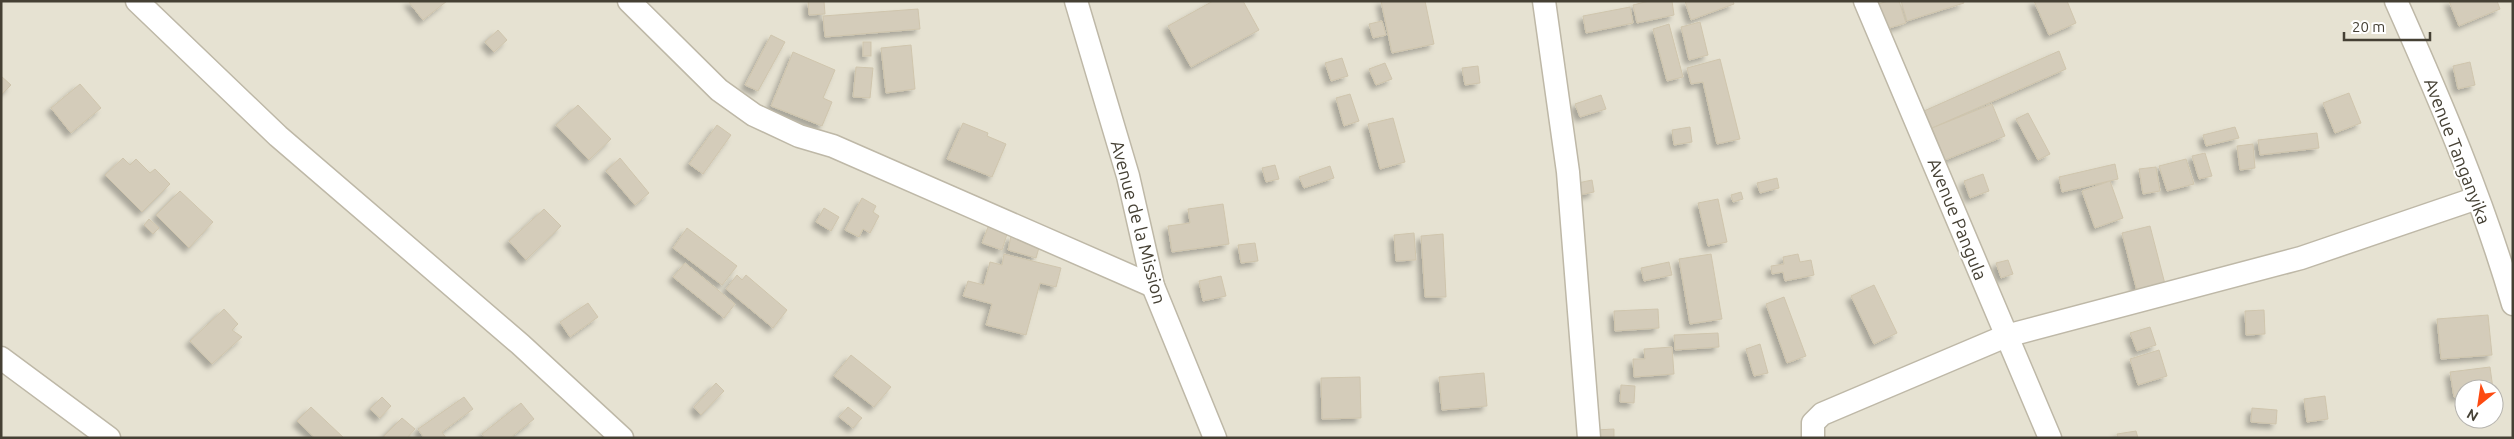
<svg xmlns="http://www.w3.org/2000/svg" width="2514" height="439" viewBox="0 0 2514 439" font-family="Ubuntu,sans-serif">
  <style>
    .residential { fill: #e6e2d2; fill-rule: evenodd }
    .building { fill: #d4ccba; stroke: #cfc5ad; filter: url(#shadow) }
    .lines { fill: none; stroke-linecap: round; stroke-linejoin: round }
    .street-casing { stroke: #beb8a7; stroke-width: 25 }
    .street { stroke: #fff; stroke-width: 22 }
    .labels { text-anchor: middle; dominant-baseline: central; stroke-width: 4; stroke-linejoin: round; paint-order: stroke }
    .street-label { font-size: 18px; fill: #454034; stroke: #fff }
  </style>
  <defs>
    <filter id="shadow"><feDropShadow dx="-4.5" dy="4.5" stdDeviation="2.5" flood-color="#0004"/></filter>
  </defs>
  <rect width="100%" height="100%" fill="#f2efe4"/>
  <path class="residential" d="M1,1H2513V438H1ZM2464,389H2494V419H2464Z"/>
  <g class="building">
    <path d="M408,1H447L423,20Z"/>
    <path d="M808,1H824L825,14L809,15Z"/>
    <path d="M1243,1L1259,30L1191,67L1168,26L1213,1Z"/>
    <path d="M1381,1H1425L1434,44L1392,53Z"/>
    <path d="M1649,1H1672L1674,15L1637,23L1633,5Z"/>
    <path d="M1685,1H1733L1734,4L1691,20Z"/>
    <path d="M1888,1H1899L1906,23L1883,30L1875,5Z"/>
    <path d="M1901,1H1963L1964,3L1907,21Z"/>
    <path d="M2034,1H2067L2076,23L2049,35Z"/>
    <path d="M2449,1H2497L2500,9L2459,26Z"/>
    <path d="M1630,7L1633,23L1586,33L1583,16Z"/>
    <path d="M918,9L920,29L825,37L823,16Z"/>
    <path d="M1382,21L1386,35L1373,38L1369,24Z"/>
    <path d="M1700,22L1708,55L1689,60L1681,27Z"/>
    <path d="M1669,24L1683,77L1667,81L1653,29Z"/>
    <path d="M498,30L507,40L494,52L485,42Z"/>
    <path d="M771,35L785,42L758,91L745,85Z"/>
    <rect x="863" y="42" width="8" height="14"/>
    <path d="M911,45L915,89L886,93L881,48Z"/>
    <path d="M2059,51L2066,69L1932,128L1924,111Z"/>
    <path d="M793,52L835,70L823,98L832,102L822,126L771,106Z"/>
    <path d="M1342,58L1348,76L1331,81L1325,63Z"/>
    <path d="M1720,59L1740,139L1717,144L1703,82L1691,84L1687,68Z"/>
    <path d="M2470,62L2475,85L2458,89L2453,66Z"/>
    <path d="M1385,63L1392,79L1376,85L1369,69Z"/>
    <path d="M1478,66L1480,83L1465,85L1462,68Z"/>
    <path d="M856,67L873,68L870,98L853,97Z"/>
    <path d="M1,76L11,85L1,95Z"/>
    <path d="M80,84L101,108L71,133L51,108Z"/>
    <path d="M2349,93L2361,123L2335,133L2323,103Z"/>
    <path d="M1350,94L1359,121L1344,126L1336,98Z"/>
    <path d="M1601,95L1606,109L1580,117L1575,104Z"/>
    <path d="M1992,104L2005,136L1945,160L1932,128Z"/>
    <path d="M578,105L611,139L589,160L556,125Z"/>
    <path d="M2028,113L2050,154L2038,160L2016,119Z"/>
    <path d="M1393,118L1405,162L1380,169L1368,124Z"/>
    <path d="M963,123L988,133L987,136L1006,144L992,177L947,159Z"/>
    <path d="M717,125L731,135L703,174L689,164Z"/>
    <path d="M1690,127L1692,142L1674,145L1672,130Z"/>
    <path d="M2235,127L2239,138L2206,146L2203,135Z"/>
    <path d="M2317,133L2319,148L2260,155L2258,140Z"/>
    <path d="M2253,144L2255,168L2240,170L2237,146Z"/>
    <path d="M2205,153L2212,176L2199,179L2192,156Z"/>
    <path d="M123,158L130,165L136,159L150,173L155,169L170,184L142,212L105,175Z"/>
    <path d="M620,158L649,193L635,205L606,171Z"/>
    <path d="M2186,159L2194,184L2167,191L2159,166Z"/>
    <path d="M2115,164L2118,179L2062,192L2059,177Z"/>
    <path d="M1275,165L1279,179L1266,182L1262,168Z"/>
    <path d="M1330,166L1334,178L1304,188L1299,177Z"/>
    <path d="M2156,167L2160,191L2143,194L2139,169Z"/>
    <path d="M1983,174L1989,191L1970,198L1964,181Z"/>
    <path d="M1777,178L1779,188L1760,193L1757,183Z"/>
    <path d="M1592,180L1594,192L1575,196L1573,184Z"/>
    <path d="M2110,181L2123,218L2095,228L2082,191Z"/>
    <path d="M180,191L213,222L189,248L156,215Z"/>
    <path d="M1741,192L1743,199L1733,202L1731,195Z"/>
    <path d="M862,198L876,206L873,212L879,216L870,233L863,229L859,237L845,230Z"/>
    <path d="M1718,199L1727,242L1708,246L1698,203Z"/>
    <path d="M1223,204L1229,244L1172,252L1168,226L1190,223L1188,209Z"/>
    <path d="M824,208L839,217L831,231L816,222Z"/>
    <path d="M544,209L561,226L526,260L509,241Z"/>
    <path d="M149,219L159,228L153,234L144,225Z"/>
    <path d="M2150,226L2166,288L2138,295L2122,233Z"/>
    <path d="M988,227L1007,234L1002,250L982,243Z"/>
    <path d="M687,228L737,266L722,285L673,248Z"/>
    <path d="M1414,233L1416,260L1396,261L1394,235Z"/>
    <path d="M1443,234L1446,297H1425L1421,236Z"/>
    <path d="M1011,236L1040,244L1036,258L1008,250Z"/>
    <path d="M1255,243L1258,261L1241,263L1238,245Z"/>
    <path d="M1004,254L1061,268L1056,287L1040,283L1026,335L986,325L992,304L963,296L968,281L984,285L990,262L1002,265Z"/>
    <path d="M1711,254L1722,319L1690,324L1679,259Z"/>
    <path d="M1798,254L1800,262L1811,260L1814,275L1785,281L1783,272L1772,274L1771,266L1784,264L1783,257Z"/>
    <path d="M2008,260L2013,274L2001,278L1996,263Z"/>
    <path d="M1669,262L1672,275L1644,281L1641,268Z"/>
    <path d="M685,263L735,304L724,318L673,277Z"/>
    <path d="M737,275L742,280L746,275L787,310L773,328L726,289Z"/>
    <path d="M1221,276L1226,296L1203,301L1199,281Z"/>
    <path d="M1874,285L1897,333L1874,344L1851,296Z"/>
    <path d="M1784,297L1806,356L1787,363L1766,304Z"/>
    <path d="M588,303L598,317L570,337L560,322Z"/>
    <path d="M224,309L238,324L232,330L242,337L212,364L190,341Z"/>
    <path d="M1658,309L1659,328L1615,331L1614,311Z"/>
    <path d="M2264,310L2265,334L2246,335L2245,311Z"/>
    <path d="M2488,315L2492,355L2441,359L2437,319Z"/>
    <path d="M2150,327L2156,345L2137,351L2130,333Z"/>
    <path d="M1718,333L1719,347L1675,350L1674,335Z"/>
    <path d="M1760,344L1768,373L1754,376L1746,349Z"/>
    <path d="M1672,347L1674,374L1634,377L1633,359H1645L1644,349Z"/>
    <path d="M2159,350L2167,376L2138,385L2130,359Z"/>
    <path d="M851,355L891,387L874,407L834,376Z"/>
    <path d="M2490,367L2493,389H2464V396L2454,397L2450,372Z"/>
    <path d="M1484,373L1487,406L1442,410L1439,377Z"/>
    <path d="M1360,377L1361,418L1322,419L1321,378Z"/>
    <path d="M716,383L724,391L701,415L694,407Z"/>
    <path d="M1621,385L1635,386L1634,403L1620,402Z"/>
    <path d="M2325,396L2328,419L2307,422L2304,399Z"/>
    <path d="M382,397L391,406L380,418L370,409Z"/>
    <path d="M464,397L473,409L442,432L446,438H424L418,429Z"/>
    <path d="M521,403L534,419L510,438H485L482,434Z"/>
    <path d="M311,407L344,438H315L297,421Z"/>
    <path d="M848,407L862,418L853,428L839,417Z"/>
    <path d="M2252,408L2277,410L2276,424L2251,422Z"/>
    <path d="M402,418L415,429L407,438H386L384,436Z"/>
    <path d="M1614,429V438H1596L1595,430Z"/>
    <path d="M2136,431L2138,438H2118L2117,434Z"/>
  </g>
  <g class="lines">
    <defs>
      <g id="street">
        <path d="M137,1L278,136L520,344L622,438"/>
        <path d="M629,1L719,90L754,115L799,136L833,146L1153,286"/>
        <path d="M1076,1L1128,176L1153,286L1215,438"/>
        <path d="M1544,1L1568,172L1589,438"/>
        <path d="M1865,1L2050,438"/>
        <path d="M2396,1C2440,100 2483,200 2513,304"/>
        <path d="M1,358L109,438"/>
        <path d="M1813,438V423L1822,414L2006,336L2301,258L2477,198"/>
      </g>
    </defs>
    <use href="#street" class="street-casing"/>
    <use href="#street" class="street"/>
  </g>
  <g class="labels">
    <g class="street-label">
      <text transform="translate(2458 151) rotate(69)">Avenue Tanganyika</text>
      <text transform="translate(1958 219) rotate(68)">Avenue Pangula</text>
      <text transform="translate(1139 222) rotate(75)">Avenue de la Mission</text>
    </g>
  </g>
  <rect width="2514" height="439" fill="none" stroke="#454034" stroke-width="5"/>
  <g transform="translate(2479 404) rotate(210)"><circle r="24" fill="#ffffff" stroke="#b5b3ae"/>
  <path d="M0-4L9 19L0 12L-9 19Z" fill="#fd4a11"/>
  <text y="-8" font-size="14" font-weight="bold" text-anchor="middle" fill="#454034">N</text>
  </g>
  <path d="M2344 32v8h86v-8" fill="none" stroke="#454034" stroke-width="2.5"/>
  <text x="2352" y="32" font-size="15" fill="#454034" stroke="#ffffff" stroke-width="4" paint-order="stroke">20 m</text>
</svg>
